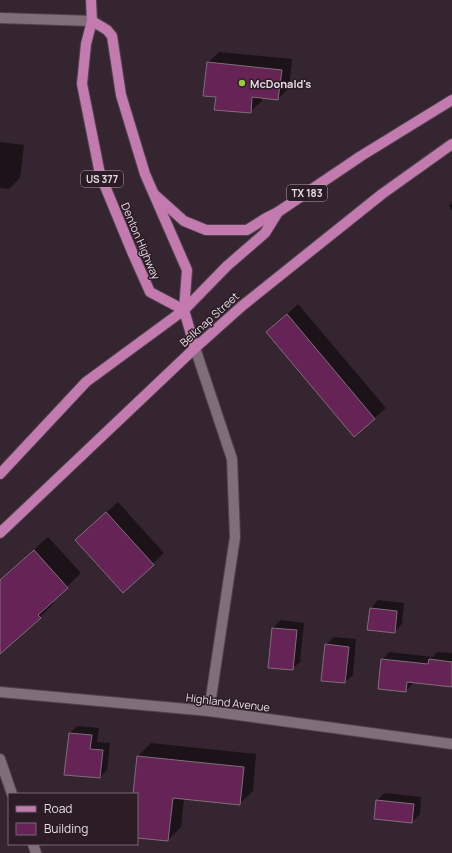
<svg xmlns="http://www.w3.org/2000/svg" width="452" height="853" viewBox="0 0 452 853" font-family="Manrope,sans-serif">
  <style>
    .shadow { fill: #0007 }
    .building { fill: #652455; stroke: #806d7a }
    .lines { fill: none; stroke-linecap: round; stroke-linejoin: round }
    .street-casing { stroke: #51444d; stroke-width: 12 }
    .primary-casing { stroke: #51444d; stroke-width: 12 }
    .street { stroke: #816e7b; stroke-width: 10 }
    .primary { stroke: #c27aaf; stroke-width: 10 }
    .poi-dot { fill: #95cc3a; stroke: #2b1c26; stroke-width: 1.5 }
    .labels { text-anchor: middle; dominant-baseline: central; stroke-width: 3; stroke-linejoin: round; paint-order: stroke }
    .shield { fill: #2b1c26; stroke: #afa2aa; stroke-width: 1 }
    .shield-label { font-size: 10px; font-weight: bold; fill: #e7dce3 }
    .poi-label { font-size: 11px; font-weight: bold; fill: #e7dce3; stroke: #2b1c26; text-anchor: start }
    .street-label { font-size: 11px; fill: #e7dce3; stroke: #2b1c26 }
  </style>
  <rect width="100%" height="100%" fill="#352530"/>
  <g class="shadow">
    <path d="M219,52L292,59L289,88L278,99L262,97V101L250,112L208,63Z"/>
    <path d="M0,142L24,145L20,178L9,189L0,188Z"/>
    <path d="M452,202V211L449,206Z"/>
    <path d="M298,304L386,408L355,435L267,332Z"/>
    <path d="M118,502L164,553L123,591L88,529Z"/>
    <path d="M48,537L81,573L52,601L54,603L40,617L0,652V580Z"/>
    <path d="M378,600L404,603L402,624L394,632L371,608Z"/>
    <path d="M281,620L304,623L300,662L292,669L269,667L273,628Z"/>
    <path d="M334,637L356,639L353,675L345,682L326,645Z"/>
    <path d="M389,652L433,657L437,652L452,653V686L414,682L406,691L382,660Z"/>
    <path d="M77,726L99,728L97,742L110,743L107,770L100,777L70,733Z"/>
    <path d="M151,743L256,754L253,791L239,804L184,798L181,827L168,840L137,837L138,793H135L138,756Z"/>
    <path d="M385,793L421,797L420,814L412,822L377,800Z"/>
  </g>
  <g class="building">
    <path d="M207,62L282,70L278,100L252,97L251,113L214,110L216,97L203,96Z"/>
    <path d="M287,314L375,419L354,437L266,332Z"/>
    <path d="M106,512L154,565L123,593L75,540Z"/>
    <path d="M34,550L68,588L38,615L41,618L0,654V580Z"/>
    <path d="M370,608L397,611L395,633L367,630Z"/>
    <path d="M272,628L297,630L293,670L268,668Z"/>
    <path d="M325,644L349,647L345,683L321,681Z"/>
    <path d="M381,659L428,664L429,659L452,662V687L407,682L406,692L378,689Z"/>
    <path d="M69,733L92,735L90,749L103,750L100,778L64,775Z"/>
    <path d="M137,756L244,767L240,805L173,798L168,841L137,838V794H133Z"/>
    <path d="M376,800L414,804L412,823L374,819Z"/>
  </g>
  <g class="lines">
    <defs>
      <g id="street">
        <path d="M0,18L92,21"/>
        <path d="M195,348L232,459L235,537L209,711"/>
        <path d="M0,692L209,711L452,744"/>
        <path d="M0,759L12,794"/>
        <path d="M33,844L36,853"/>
      </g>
      <g id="primary">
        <path d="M91,0L92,21L86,44L82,84L100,174L133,254L150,292L184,310"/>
        <path d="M92,21L107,30L112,36L121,95L145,174L187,270L184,310L195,348"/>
        <path d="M155,195L184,221L206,230H247L266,218L278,212"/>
        <path d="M0,474L86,382L184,310L227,266L265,233L278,212L361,156L452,100"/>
        <path d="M0,533L195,348L242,306L382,194L452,144"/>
      </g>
    </defs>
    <use href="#street" class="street-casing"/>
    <use href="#primary" class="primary-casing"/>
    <use href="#street" class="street"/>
    <use href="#primary" class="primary"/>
  </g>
  <circle class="poi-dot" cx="242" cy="83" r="4"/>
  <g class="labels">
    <g class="shield">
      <rect x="81" y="171" width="42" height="16" rx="3"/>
      <rect x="287" y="185" width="40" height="16" rx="3"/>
    </g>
    <g class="shield-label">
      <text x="102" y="179">US 377</text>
      <text x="307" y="193">TX 183</text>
    </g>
    <g class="poi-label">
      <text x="250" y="83">McDonald's</text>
    </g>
    <g class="street-label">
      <text transform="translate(141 241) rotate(67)">Denton Highway</text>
      <text transform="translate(209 319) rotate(-42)">Belknap Street</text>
      <text transform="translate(228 702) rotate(7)">Highland Avenue</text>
    </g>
  </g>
  <rect x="8" y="793" width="130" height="52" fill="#2b1c26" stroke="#766972"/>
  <rect x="16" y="806" width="20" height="6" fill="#c27aaf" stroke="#766972"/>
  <text x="44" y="813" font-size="12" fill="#e7dce3">Road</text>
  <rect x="16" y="823" width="20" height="12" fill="#652455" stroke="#766972"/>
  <text x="44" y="833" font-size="12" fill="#e7dce3">Building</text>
</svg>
